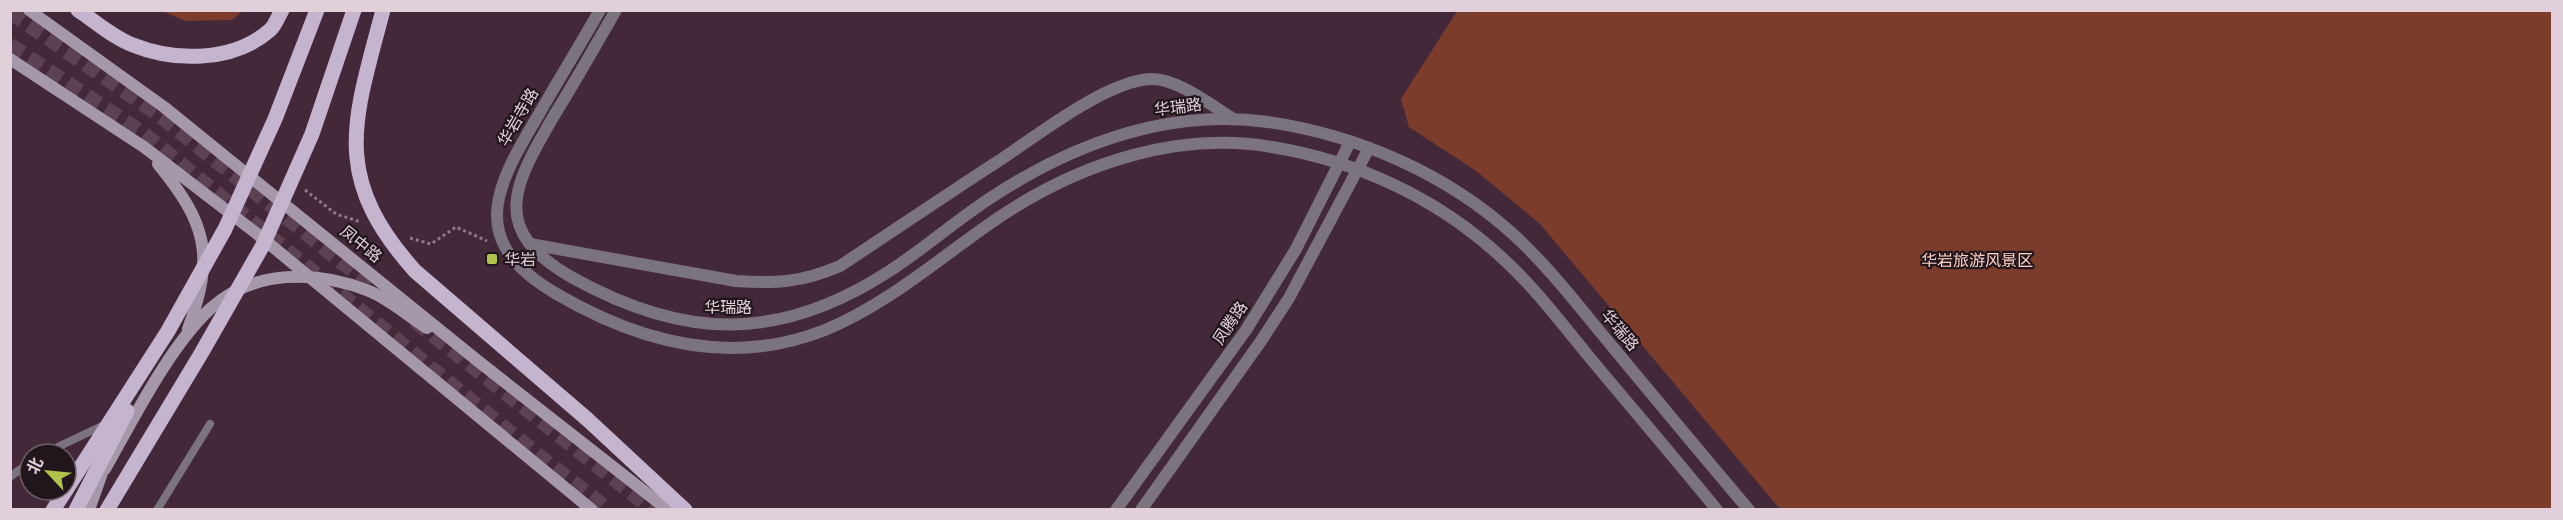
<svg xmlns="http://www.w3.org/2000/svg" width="2563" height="520" viewBox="0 0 2563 520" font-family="Arial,'Noto Sans SC',sans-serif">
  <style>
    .green { fill: #7b3c2b }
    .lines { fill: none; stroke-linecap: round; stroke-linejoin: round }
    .primary-tunnel { stroke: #5b4151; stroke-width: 15; stroke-dasharray: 15 8; stroke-linecap: butt }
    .path { stroke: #8f7986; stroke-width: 3; stroke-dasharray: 3 3; stroke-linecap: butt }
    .service { stroke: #7c7380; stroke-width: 8 }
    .minor { stroke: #7c7380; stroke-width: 12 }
    .tertiary { stroke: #7c7380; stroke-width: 12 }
    .secondary { stroke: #a598ab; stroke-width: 12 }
    .primary { stroke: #c5b4cd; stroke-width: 15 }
    .primary-bridge { stroke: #c5b4cd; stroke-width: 15 }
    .poi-dot { fill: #b2c34c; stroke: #22161d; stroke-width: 2 }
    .labels { text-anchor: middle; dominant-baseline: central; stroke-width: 4.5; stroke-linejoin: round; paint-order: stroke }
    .street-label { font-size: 16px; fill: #e1cfd9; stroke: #22161d }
    .poi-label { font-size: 16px; fill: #e1cfd9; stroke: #22161d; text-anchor: start }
    .park-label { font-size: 16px; fill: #ffd1c4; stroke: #22161d }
  </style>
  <rect width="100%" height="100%" fill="#432839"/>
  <g class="green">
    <path d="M162,11H243L232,20L185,21Z"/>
    <path d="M1457,11H2552V509H1780L1539,223L1476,171L1409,127L1401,99Z"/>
  </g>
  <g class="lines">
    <g class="primary-tunnel">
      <path d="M10,12L159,115L385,297"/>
      <path d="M10,45L143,133L549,464L609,510"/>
      <path d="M415,321L653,510"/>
    </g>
    <g class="path">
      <path d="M305,190L336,214L361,222"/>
      <path d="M410,238L431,244L456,227L487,241"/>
    </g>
    <g class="service">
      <path d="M43,454L106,424"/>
      <path d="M10,477L30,462"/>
      <path d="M157,510L210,424"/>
    </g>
    <path class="minor" d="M530,244L736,281C776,284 803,282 840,266C893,231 946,195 1000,160C1038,135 1106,81 1151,79C1176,78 1211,105 1232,118"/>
    <g class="tertiary">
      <path d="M600,10C580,45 559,79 539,114C496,186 465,240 555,293C638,342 732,367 825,330C891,303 945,253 1004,214C1082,163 1178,131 1272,147C1357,161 1437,198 1500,256C1536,288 1565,328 1596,365C1636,413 1677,461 1717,510"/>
      <path d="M616,10C596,45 576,80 555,114C515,183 486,229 573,278C685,340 779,342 888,272C924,249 956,220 992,197C1074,143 1170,108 1268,122C1358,135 1447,174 1514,235C1552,270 1583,312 1616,351C1660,404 1704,457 1749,510"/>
      <path d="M1116,510L1246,330L1296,249L1350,142"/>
      <path d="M1141,510L1261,341L1289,298L1369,148"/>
    </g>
    <g class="secondary">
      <path d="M29,10L164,107L478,361L668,510"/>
      <path d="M10,59L144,147L256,233L592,510"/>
      <path d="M158,164C207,224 215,255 188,329"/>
      <path d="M105,469C133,420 169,347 210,309C253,269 318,270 369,291C389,299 408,316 427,328"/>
      <path d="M89,510L102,473"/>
    </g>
    <g class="primary">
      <path d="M78,10C96,22 114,38 133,45C175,62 234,62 270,30C275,26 278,17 282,10"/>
      <path d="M587,419L685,510"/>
      <path d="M53,510L66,490"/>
    </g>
    <g class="primary-bridge">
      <path d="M383,10C354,121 330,176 415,271L587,419"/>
      <path d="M66,490L168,331L225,229L275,119L317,10"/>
      <path d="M76,510L127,411"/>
      <path d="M107,510L202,352L263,245L312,134L354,10"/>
    </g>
  </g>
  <rect class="poi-dot" x="486" y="253" width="12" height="12" rx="3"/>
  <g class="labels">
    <g class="street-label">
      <text transform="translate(1178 107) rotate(-7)">华瑞路</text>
      <text transform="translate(518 117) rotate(-60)">华岩寺路</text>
      <text transform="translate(361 244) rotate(39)">凤中路</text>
      <text x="728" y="307">华瑞路</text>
      <text transform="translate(1230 323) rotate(-56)">凤腾路</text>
      <text transform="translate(1620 330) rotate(50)">华瑞路</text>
    </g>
    <g class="poi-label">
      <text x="504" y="259">华岩</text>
    </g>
    <g class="park-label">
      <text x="1977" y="260">华岩旅游风景区</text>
    </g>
  </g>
  <rect width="2563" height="520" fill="none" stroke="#e1cfd9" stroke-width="24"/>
  <g transform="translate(48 472) rotate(296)"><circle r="28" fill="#22161d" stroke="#6e6068" stroke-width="1.5"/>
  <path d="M0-4.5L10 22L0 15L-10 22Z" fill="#b2c34c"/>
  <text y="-9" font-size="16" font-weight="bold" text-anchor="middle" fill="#e1cfd9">北</text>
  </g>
</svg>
